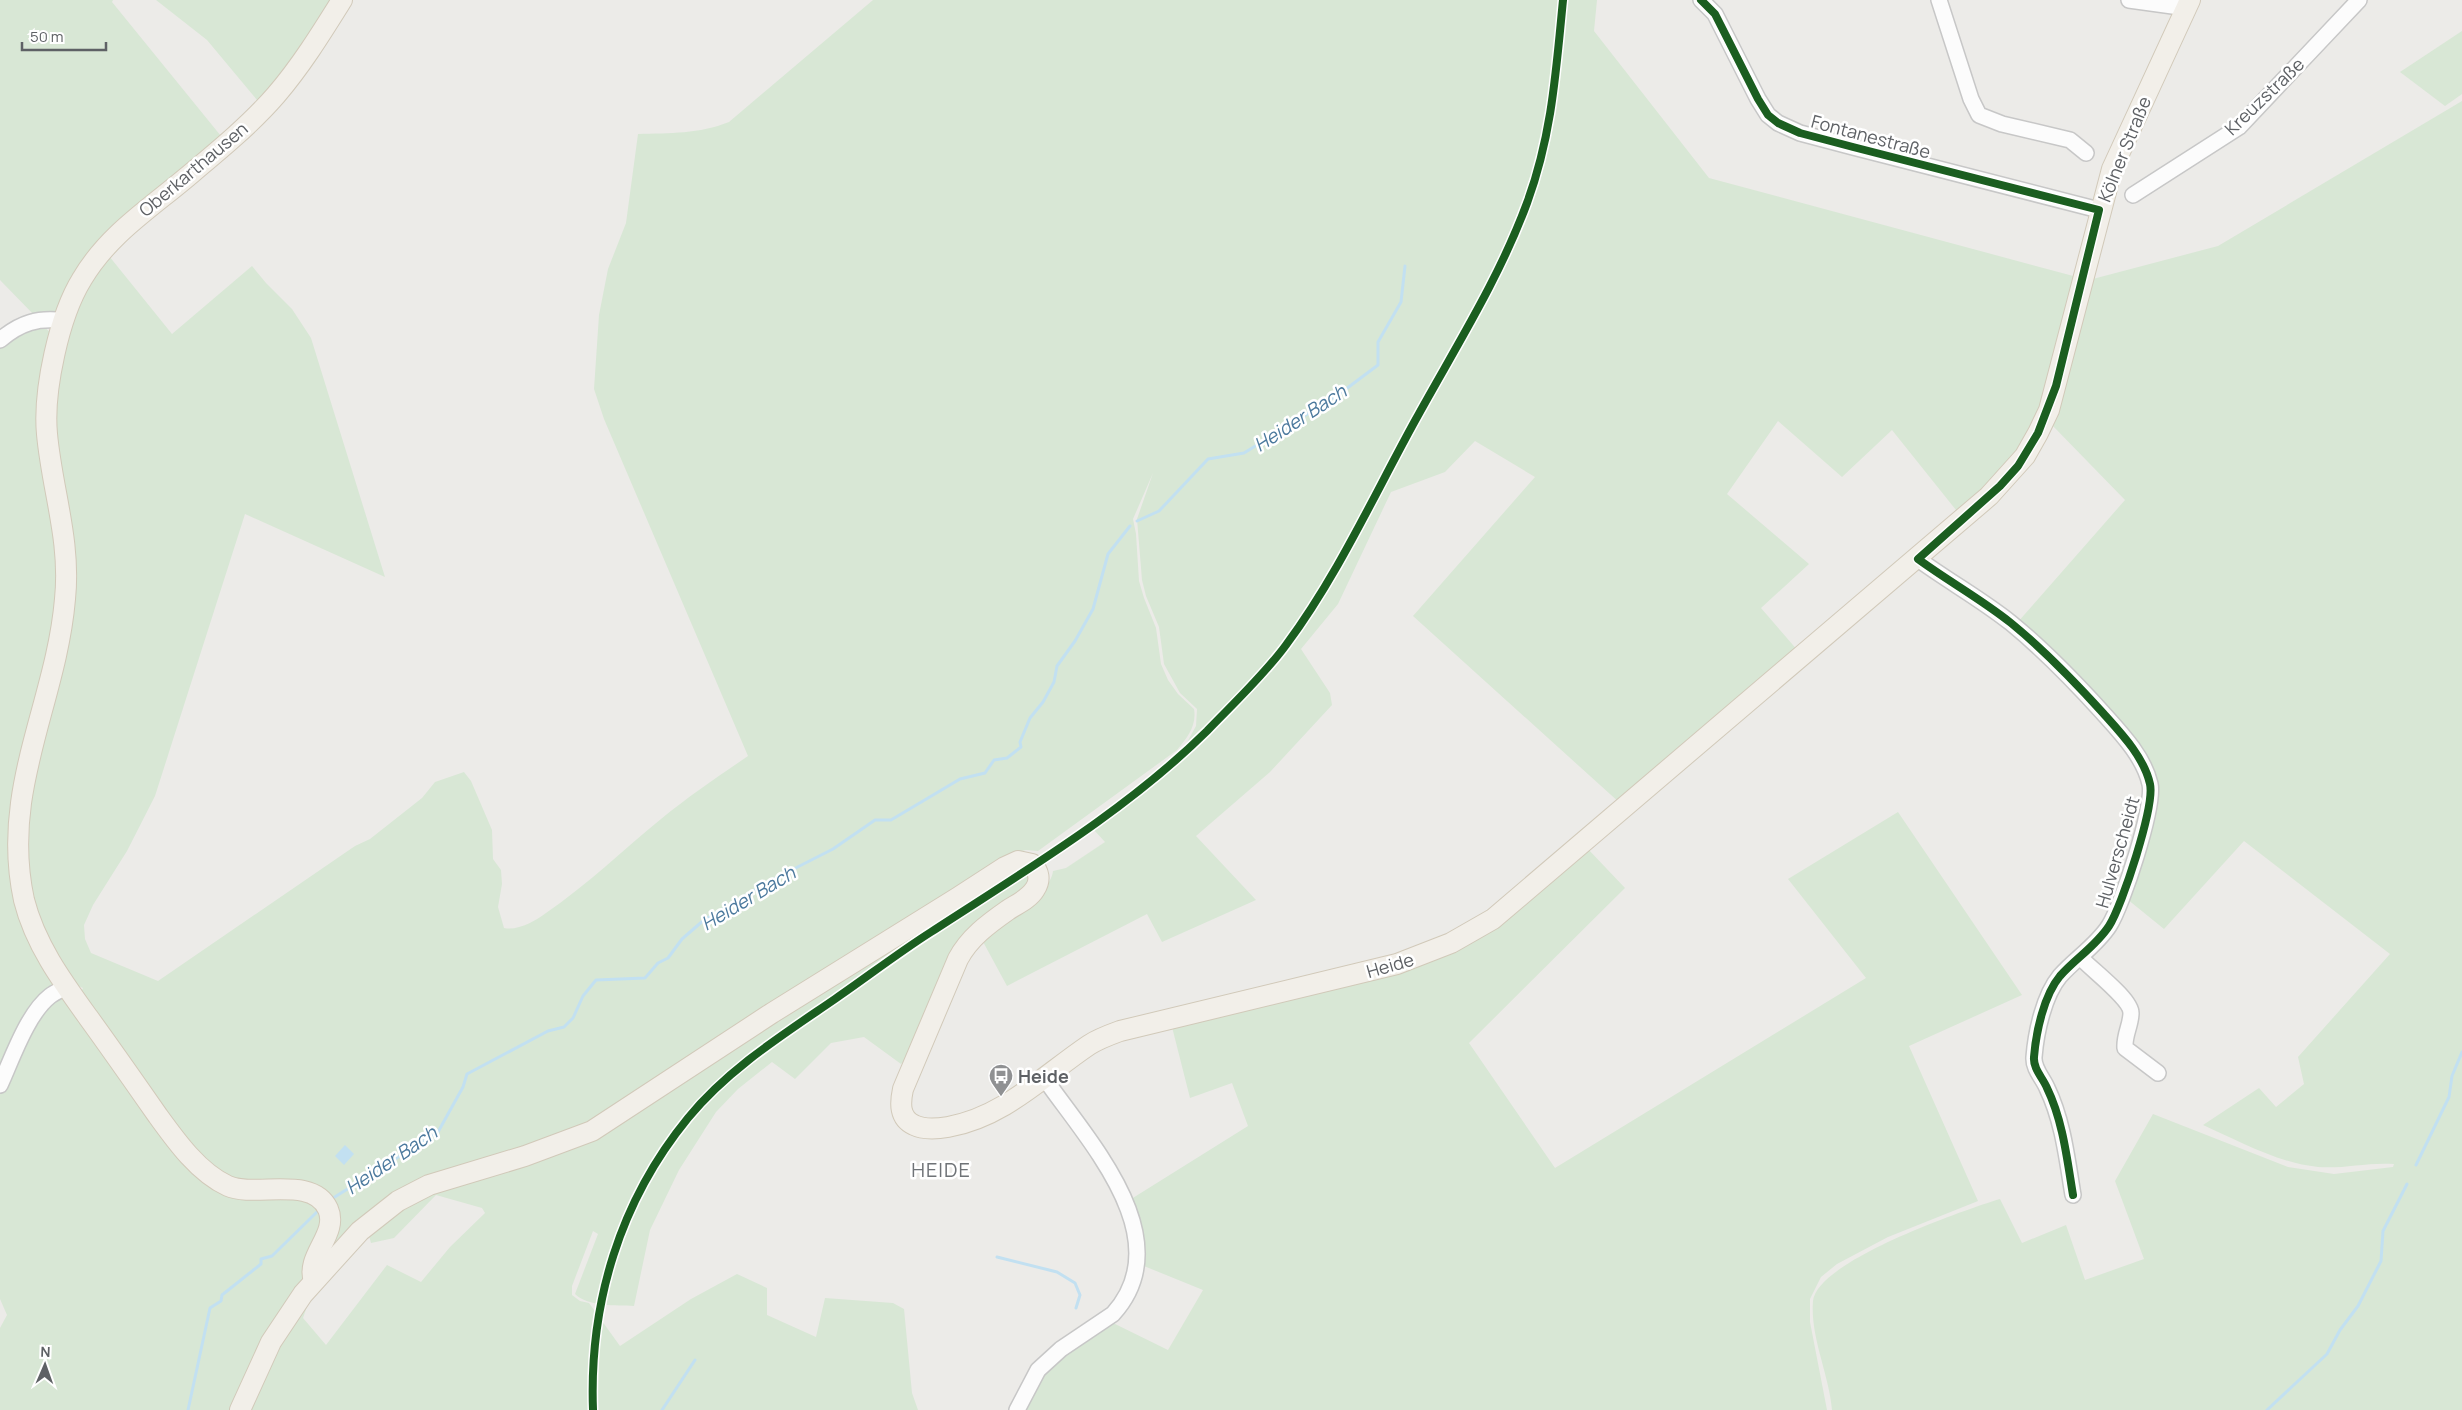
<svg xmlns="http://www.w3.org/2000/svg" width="2462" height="1410" viewBox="0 0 2462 1410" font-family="Manrope,sans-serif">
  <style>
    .green { fill: #d8e7d5 }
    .water { fill: #c2e0f1 }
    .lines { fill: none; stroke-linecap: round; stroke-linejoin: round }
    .stream { stroke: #c2e0f1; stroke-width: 3 }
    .minor-casing { stroke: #c7c7c7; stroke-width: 18 }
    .major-casing { stroke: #d1c9b9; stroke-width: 22 }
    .minor { stroke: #fcfcfc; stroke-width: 15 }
    .major { stroke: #f2efe9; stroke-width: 20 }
    .cycleway-casing { stroke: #fff; stroke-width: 11 }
    .cycleway { stroke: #1b5e20; stroke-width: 8 }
    .labels { text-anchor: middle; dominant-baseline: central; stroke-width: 5; stroke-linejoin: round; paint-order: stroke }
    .street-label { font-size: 18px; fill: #5e6165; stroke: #fff }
    .poi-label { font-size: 18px; font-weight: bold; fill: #5e6165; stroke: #fff; text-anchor: start }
    .water-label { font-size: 19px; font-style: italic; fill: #4b799d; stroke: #fff }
    .quarter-label { font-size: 20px; letter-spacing: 1px; fill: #6f7377; stroke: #fff }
  </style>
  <rect width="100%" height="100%" fill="#ecebe8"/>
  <g class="green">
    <path d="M0,0H113L112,2L225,141L112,243L64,319L37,318L0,280Z"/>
    <path d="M156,0H339L262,106L207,40Z"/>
    <path d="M873,0H1597L1594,31L1709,178L2077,277L2049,385L2025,441L1960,515L1892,430L1842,477L1778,421L1727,494L1809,564L1761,608L1799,652L1621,804L1413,616L1535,477L1475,441L1445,472L1391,492L1338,604L1301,649L1330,693L1332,705L1270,772L1196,836L1256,900L1162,942L1147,914L1007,986L981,938C1000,923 1051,894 1053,871L1066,868L1105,842L1094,830L1151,787L1222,720L1288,649H1284L1285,645L1185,746L1196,726L1197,709L1180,693L1164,664L1159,627L1146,596L1142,580L1137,519L1153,473L1133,519L1136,534L1139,581L1144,598L1156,628L1161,664L1168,680L1178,694L1194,709C1197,726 1187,738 1177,750L1038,851L1026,850L1013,853L997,877L1025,870L1030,878L1028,885L978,926L911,1054L901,1064L864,1037L831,1043L795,1079L772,1062L738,1089L716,1112L679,1170L650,1230L634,1306C617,1305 588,1307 575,1294L598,1234L593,1231L572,1286V1295L580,1301L589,1303L620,1346L691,1299L737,1274L767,1288V1315L816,1337L825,1298L893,1303L904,1309L912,1393L918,1410H245L254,1388L313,1289L303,1318L326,1345L387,1265L421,1282L450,1247L485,1213L482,1208L436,1195L394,1238L371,1243L367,1228L329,1264L326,1206L263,1190L200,1165L80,994L83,988L74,984L66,976L26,891L23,810L62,649L54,397L72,305L105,251L172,334L252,266L266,283L292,309L311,338L385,577L245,514L155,796L127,851L93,905L84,925L85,939L91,953L158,981L355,846L370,839L422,798L435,782L464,772L471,781L492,830L493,859L501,870L502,884L498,907L504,928C518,931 535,921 546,913C587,885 623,850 661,819C689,796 719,776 748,756L604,419L594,389L599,315L608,269L626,223L638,134C670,133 699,134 729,122Z"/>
    <path d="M2462,31V94L2445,106L2400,72Z"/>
    <path d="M2462,101V1410H1832C1829,1374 1810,1337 1813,1301C1817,1261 1964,1210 2000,1199L2022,1243L2066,1225L2085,1280L2144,1259L2115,1181L2153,1114L2288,1167L2334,1174L2393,1167L2394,1164C2368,1162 2343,1169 2318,1167C2278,1163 2239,1141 2203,1125L2259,1088L2276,1107L2304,1084L2298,1057L2390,954L2244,841L2164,929L2127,899L2155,780L2017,623L2125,500L2051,424L2089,280L2218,246Z"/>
    <path d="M43,326L51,333L65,554L16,853L54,980L0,1083V347L13,336Z"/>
    <path d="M1898,812L2022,995L1909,1046L1978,1201L1888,1237L1837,1264L1821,1277L1810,1299V1322L1827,1410H1020L1039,1373L1109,1321L1168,1350L1203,1290L1139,1264L1128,1201L1248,1126L1232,1083L1190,1098L1171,1023L1399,968L1587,848L1625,888L1469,1043L1555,1168L1866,978L1788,879Z"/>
    <path d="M64,999L202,1171L288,1191L326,1211L307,1272L265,1339L235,1410H0V1328L7,1315L0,1299V1090L31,1027L51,1000Z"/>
  </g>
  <path class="water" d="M345,1145L354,1154L344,1165L335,1156Z"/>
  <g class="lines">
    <g class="stream">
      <path d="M1137,521L1159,511L1208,459L1244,453L1338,395L1378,365V342L1401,302L1405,266"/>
      <path d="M2416,1165L2449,1097L2452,1076L2462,1052"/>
      <path d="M330,1200L438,1132L463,1087L467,1074L548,1031L564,1027L573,1018L583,996L596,980L645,978L658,963L668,958L682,939L704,920L768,882L833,849L875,820H891L960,779L985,773L994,760L1007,758L1021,747L1020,742L1030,718L1043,702L1054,682L1057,666L1075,641L1093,609L1108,554L1130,526"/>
      <path d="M997,1257L1057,1272L1075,1283L1080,1295L1076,1308"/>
      <path d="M188,1410L210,1308L221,1301L222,1295L261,1264V1259L272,1256L320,1209"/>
      <path d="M662,1410L695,1360"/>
      <path d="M2267,1410L2327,1354L2340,1330L2358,1306L2381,1261L2383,1231L2407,1184"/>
    </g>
    <defs>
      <g id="minor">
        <path d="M1701,0L1715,14L1758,99L1768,115L1778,123L1800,133L1853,147L2099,210"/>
        <path d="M1939,0L1971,99L1979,115L2002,124L2070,140L2086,153"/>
        <path d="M2129,0L2187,8"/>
        <path d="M2133,195L2239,127L2359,0"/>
        <path d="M0,340C20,323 38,317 65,321"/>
        <path d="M1918,559C1948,581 1981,599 2011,623C2044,650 2074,681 2103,713C2121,733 2144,757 2150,784C2155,806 2122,906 2109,926C2096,946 2076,958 2060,976C2044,995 2036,1032 2034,1057C2033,1069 2043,1078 2047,1088C2063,1121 2067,1159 2073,1195"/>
        <path d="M2081,958C2092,970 2131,999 2131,1013C2131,1025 2124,1035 2125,1048L2158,1073"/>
        <path d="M0,1085C12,1059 27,1014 50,996C55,992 61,990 67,987"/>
        <path d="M1017,1410L1038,1370L1061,1349L1113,1314C1181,1239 1088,1141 1045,1079"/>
      </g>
      <g id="major">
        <path d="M314,1281C305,1256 339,1234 328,1209C312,1175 256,1198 228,1186C199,1173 176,1141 158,1116C135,1083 112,1050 88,1017C62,981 35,944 24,900C0,790 56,704 65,599C71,540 52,490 47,434C43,391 59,316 82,279C108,235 149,209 187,177C217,152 250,125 276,95C301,66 322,32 342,0"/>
        <path d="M240,1410L271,1342L303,1294L360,1231L398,1201L429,1185L525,1156L592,1131L772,1013L957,898L1005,867L1018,861L1032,864C1039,871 1041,880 1035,889C1029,899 1017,904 1008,910C988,924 969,938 958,959L903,1089C900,1103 899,1118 914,1125C924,1130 936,1129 948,1127C1004,1117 1043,1076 1089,1045C1098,1039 1109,1035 1120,1031L1397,964L1451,943L1493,919L1989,496L2025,456L2038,433L2049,410L2112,169L2190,0"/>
      </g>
    </defs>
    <use href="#minor" class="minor-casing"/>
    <use href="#major" class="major-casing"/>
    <use href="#minor" class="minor"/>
    <use href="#major" class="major"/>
    <defs>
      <g id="cycleway">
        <path d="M1701,0L1715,14L1758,99L1768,115L1778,123L1800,133L1853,147L2099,210L2056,386L2038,433L2018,466L2000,486L1918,559C1948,581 1981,599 2011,623C2044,650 2074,681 2103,713C2121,733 2144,757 2150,784C2155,806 2122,906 2109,926C2096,946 2076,958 2060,976C2044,995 2036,1032 2034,1057C2033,1069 2043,1078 2047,1088C2063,1121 2067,1159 2073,1195"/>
        <path d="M593,1410C589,1303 620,1201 688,1118C728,1069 784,1034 835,999C867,977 898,953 931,932C1026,870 1126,811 1207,731C1232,705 1265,674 1286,645C1338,575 1374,495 1416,419C1455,348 1499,279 1527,203C1552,135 1556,71 1563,0"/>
      </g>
    </defs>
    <use href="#cycleway" class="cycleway-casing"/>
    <use href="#cycleway" class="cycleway"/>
  </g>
  <defs>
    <symbol id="bus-pin" viewBox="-11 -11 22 30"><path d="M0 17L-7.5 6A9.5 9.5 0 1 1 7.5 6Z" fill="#909193" stroke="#fff"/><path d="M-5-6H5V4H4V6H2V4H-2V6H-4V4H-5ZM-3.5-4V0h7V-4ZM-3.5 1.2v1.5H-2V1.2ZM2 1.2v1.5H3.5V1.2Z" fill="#fff"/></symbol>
  </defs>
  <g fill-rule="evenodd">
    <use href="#bus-pin" x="987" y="1062" width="28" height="38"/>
  </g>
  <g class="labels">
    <g class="street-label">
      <text transform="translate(2264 96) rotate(-44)">Kreuzstraße</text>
      <text transform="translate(1871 136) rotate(15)">Fontanestraße</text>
      <text transform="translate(2124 149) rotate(-68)">Kölner Straße</text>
      <text transform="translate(193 169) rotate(-40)">Oberkarthausen</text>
      <text transform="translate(2117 852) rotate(-74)">Hulverscheidt</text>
      <text transform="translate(1390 965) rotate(-16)">Heide</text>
    </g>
    <g class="poi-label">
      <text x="1018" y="1076">Heide</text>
    </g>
    <g class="water-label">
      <text transform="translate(1300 418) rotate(-33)">Heider Bach</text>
      <text transform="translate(748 898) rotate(-31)">Heider Bach</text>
      <text transform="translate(391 1160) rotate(-34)">Heider Bach</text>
    </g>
    <g class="quarter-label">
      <text x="941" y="1169">HEIDE</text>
    </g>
  </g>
  <g transform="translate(45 1365) rotate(2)" stroke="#ffffff" stroke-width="4" paint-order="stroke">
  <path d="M0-4L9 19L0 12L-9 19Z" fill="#5e6165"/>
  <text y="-8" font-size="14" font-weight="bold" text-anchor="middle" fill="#5e6165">N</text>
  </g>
  <path d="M22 42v8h84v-8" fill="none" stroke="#5e6165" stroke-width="2.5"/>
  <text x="30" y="42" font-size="15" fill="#5e6165" stroke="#ffffff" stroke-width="4" paint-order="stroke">50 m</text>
</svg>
